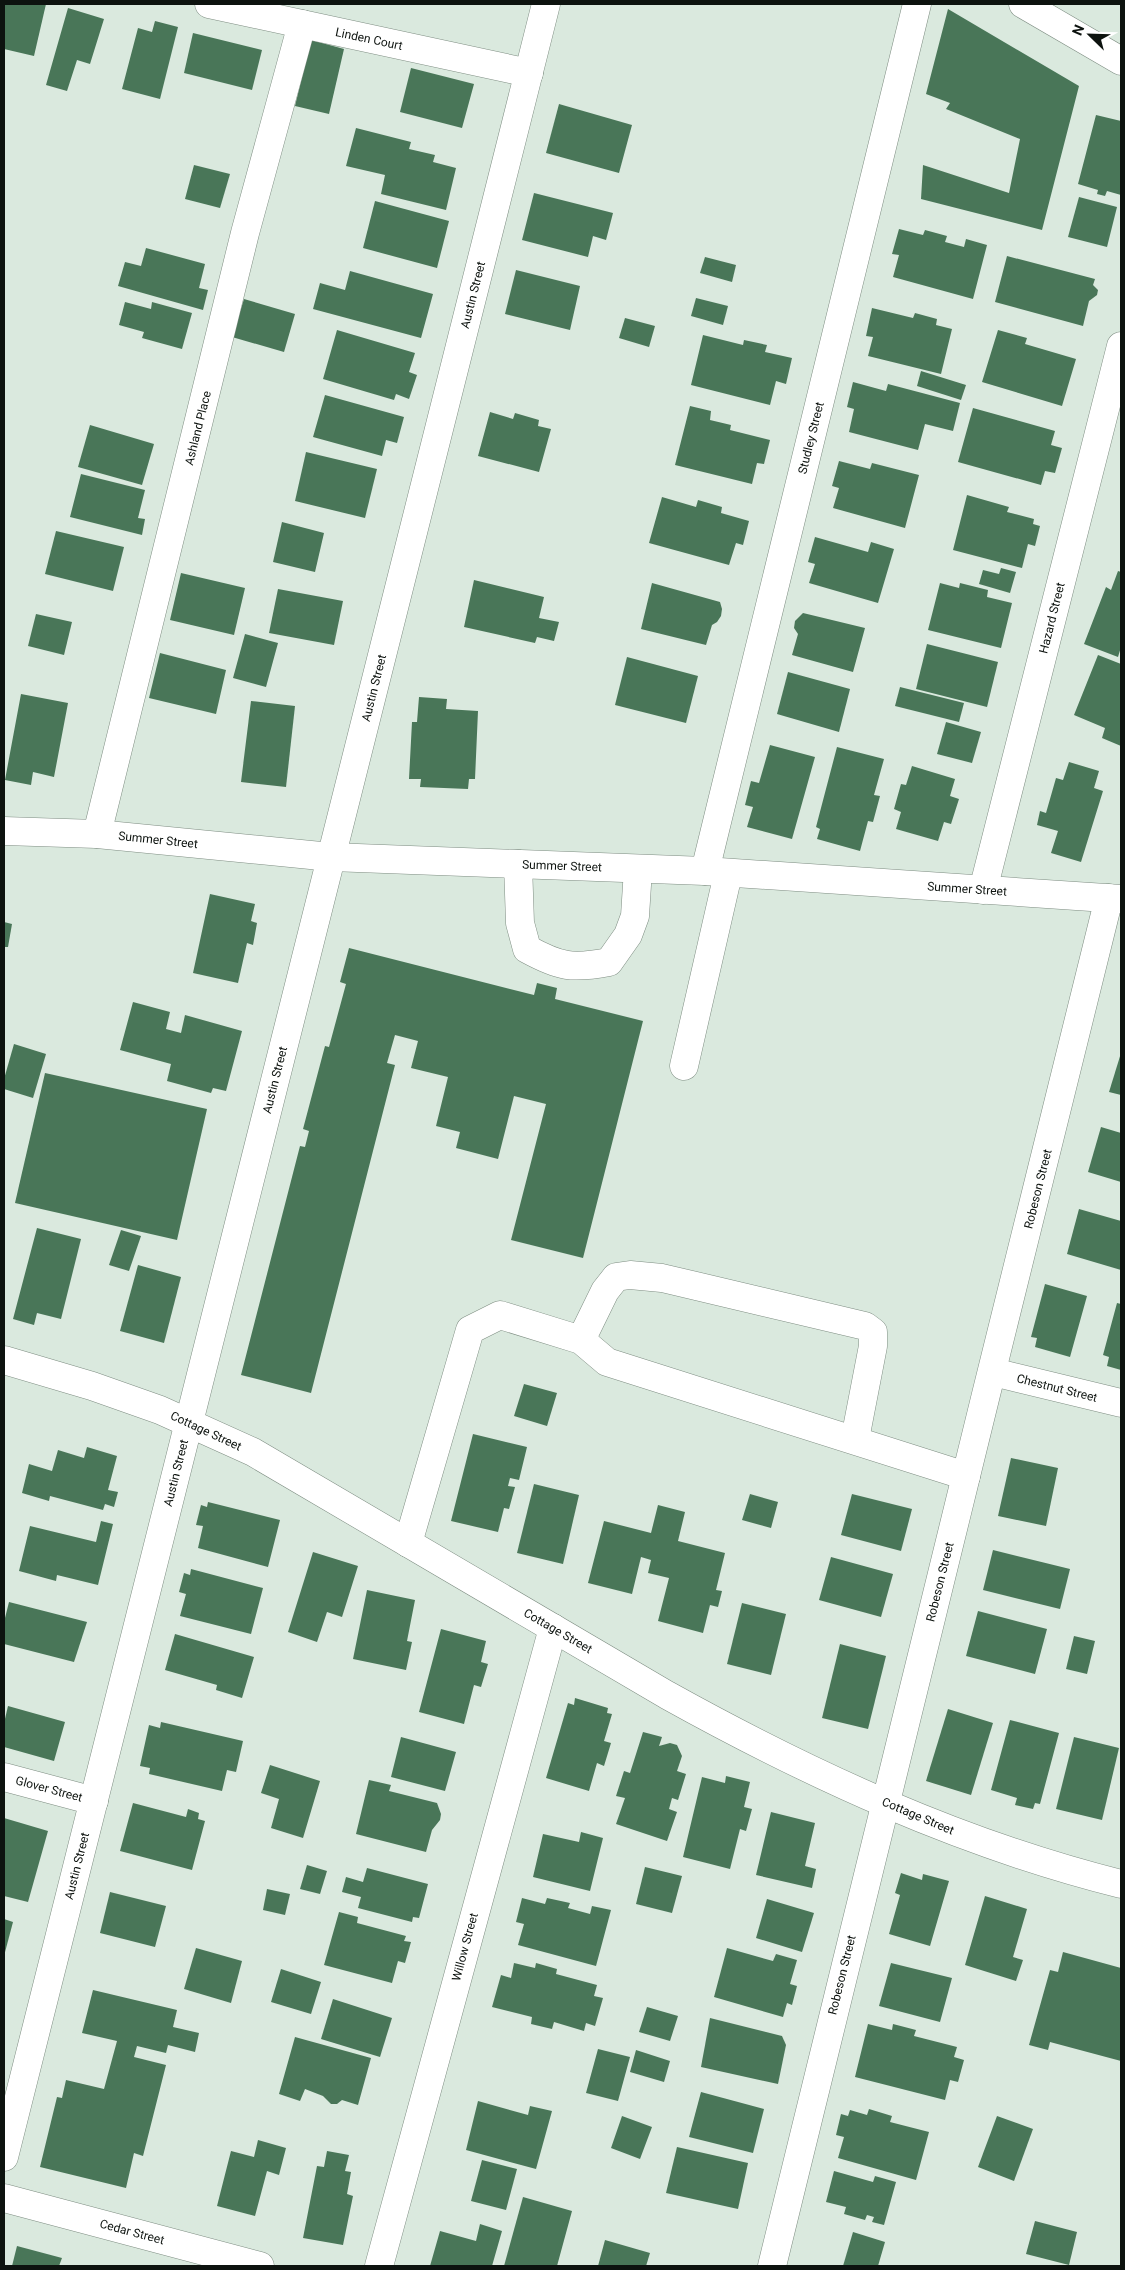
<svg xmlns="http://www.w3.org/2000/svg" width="1125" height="2270" viewBox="0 0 1125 2270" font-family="Roboto,sans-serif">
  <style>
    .building { fill: #497658 }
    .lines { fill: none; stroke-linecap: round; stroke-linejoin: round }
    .minor-casing { stroke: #7e8d82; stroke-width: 29 }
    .major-casing { stroke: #7e8d82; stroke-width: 29 }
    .minor { stroke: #fff; stroke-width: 28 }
    .major { stroke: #fff; stroke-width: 28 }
    .labels { text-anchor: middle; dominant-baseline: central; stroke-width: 5; stroke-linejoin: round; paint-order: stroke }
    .street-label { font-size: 12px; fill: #0d130f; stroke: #fff }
  </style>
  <rect width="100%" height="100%" fill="#dae9de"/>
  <g class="building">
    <path d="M5,4H46L34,56L4,49Z"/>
    <path d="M68,8L104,19L90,64L77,60L67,91L46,85Z"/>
    <path d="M948,9L1079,86L1042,230L921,199L923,165L1009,193L1020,139L946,109L950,103L926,94Z"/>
    <path d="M155,21L178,27L160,99L122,89L138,28L152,32Z"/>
    <path d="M193,33L262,50L252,90L184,73Z"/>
    <path d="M311,40L344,49L329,114L295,106Z"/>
    <path d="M411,68L474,84L462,128L400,112Z"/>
    <path d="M559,104L632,125L619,173L546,153Z"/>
    <path d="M1096,115L1121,121V195L1107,191L1105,196L1097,194L1098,190L1078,184Z"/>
    <path d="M356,128L411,142L409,149L435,155L433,162L456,168L446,210L381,194L385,175L346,166Z"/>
    <path d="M194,165L230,174L220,208L185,199Z"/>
    <path d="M534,193L613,213L606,240L593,236L588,257L522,240Z"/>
    <path d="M1079,197L1117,207L1107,247L1068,237Z"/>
    <path d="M375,201L449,221L437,268L363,248Z"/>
    <path d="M899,229L923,235L925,230L947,236L945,242L964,247L966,239L987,245L973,299L893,277L899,255L892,254Z"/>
    <path d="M146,248L205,264L199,288L208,290L203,310L118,286L125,262L141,266Z"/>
    <path d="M1007,256L1095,279L1093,285L1098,290L1097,295L1089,301L1083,326L995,302Z"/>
    <path d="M705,257L736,265L732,282L700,273Z"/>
    <path d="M516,270L580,286L570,330L505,314Z"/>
    <path d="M350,271L433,294L421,338L313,309L320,283L345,290Z"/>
    <path d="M696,298L728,306L723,325L691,316Z"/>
    <path d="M244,299L295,314L284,352L232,337Z"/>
    <path d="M125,302L151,309L152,302L192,313L182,349L142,338L144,332L119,325Z"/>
    <path d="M872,308L913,318L915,313L937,319L936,325L952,329L941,374L868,356L873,337L866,336Z"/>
    <path d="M625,318L655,326L649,347L619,338Z"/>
    <path d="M337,330L415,353L409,372L417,375L409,399L396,394L394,400L323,379Z"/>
    <path d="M998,330L1027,338L1025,344L1076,359L1062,406L982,382Z"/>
    <path d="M703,335L743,345L744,340L767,345L765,352L792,358L786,384L776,381L770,405L691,385Z"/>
    <path d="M921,371L966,385L961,400L917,386Z"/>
    <path d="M853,382L886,391L888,384L960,403L953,431L925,424L918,450L849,432L854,409L847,407Z"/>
    <path d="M325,395L404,417L397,443L386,440L382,456L313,437Z"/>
    <path d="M690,406L711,411L710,420L731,425L730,430L770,440L764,464L757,463L752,484L675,465Z"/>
    <path d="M973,408L1055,431L1051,445L1062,448L1055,473L1045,471L1041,485L958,462Z"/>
    <path d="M490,412L513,419L515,413L539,420L538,426L551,429L539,472L478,456Z"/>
    <path d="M90,425L154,444L142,485L78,467Z"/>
    <path d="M306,452L377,469L365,518L295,501Z"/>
    <path d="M839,461L870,469L872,463L919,475L905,528L833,508L839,488L832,486Z"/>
    <path d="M81,474L145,490L138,518L145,519L142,535L70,517Z"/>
    <path d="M967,495L1009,507L1007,512L1034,519L1033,524L1040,526L1035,546L1028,544L1022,568L953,550Z"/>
    <path d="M662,497L696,507L698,500L722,507L721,513L749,521L743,545L736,543L729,565L649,543Z"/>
    <path d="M282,522L324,533L315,572L273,562Z"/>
    <path d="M56,531L124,547L113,591L45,574Z"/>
    <path d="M815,537L868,552L871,542L894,549L878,603L809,583L815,564L808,562Z"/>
    <path d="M1001,568L1016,572L1010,593L979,584L983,570L999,574Z"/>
    <path d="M1118,571L1121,572V647L1118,657L1084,644L1106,587L1111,590Z"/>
    <path d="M181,573L245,588L234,635L170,620Z"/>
    <path d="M474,580L544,597L539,618L559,622L554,641L537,637L535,643L464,627Z"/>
    <path d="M652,583L720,602L722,609L721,616L717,622L712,625L706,645L641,629Z"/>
    <path d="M940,583L959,588L960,583L988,590L987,597L1012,603L1001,648L928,630Z"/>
    <path d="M278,589L343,601L334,645L269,633Z"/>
    <path d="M803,613L865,628L853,672L792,655L798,634L794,628L795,621Z"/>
    <path d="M36,614L72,622L64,655L28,646Z"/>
    <path d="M245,634L278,643L266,687L233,678Z"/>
    <path d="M927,644L998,662L987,707L916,689Z"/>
    <path d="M160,653L226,670L216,714L149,698Z"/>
    <path d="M1098,655L1121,664V746L1102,738L1105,728L1074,715Z"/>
    <path d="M627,657L698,676L686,723L615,705Z"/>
    <path d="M788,672L850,689L839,732L777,714Z"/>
    <path d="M900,687L964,703L959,722L895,706Z"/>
    <path d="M21,694L68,703L54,777L33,772L31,785L5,780Z"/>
    <path d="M419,697L447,699L446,709L478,711L475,779H469L468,789L420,787L421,779H409L412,722H417Z"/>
    <path d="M251,701L295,706L286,787L241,782Z"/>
    <path d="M946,722L981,732L972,763L937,754Z"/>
    <path d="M770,745L815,757L792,839L747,827L753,807L745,805L751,781L759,783Z"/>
    <path d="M837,747L884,759L874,795L880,796L873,822L868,821L860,851L817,839L820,829L816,827Z"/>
    <path d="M1069,762L1099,771L1094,788L1103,791L1081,862L1051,853L1058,831L1037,825L1040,811L1046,813L1056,778L1063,780Z"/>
    <path d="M912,766L955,779L950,796L959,799L951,824L944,822L938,841L896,829L901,812L894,809L901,784L906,785Z"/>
    <path d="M210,894L255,904L251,921L257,923L253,945L247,943L238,983L193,973Z"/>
    <path d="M4,922L12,924L8,947H4Z"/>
    <path d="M349,948L534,995L537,983L557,988L555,999L643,1021L583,1258L511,1240L546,1104L514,1096L498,1159L456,1148L460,1132L436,1126L448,1077L411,1068L418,1041L395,1035L387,1063L395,1065L311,1393L241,1375L300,1146L305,1147L309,1131L303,1129L325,1046L329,1047L346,984L340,982Z"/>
    <path d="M133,1002L170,1012L166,1029L181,1033L185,1015L242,1031L226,1091L213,1088L211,1093L167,1081L171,1064L120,1050Z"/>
    <path d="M14,1044L46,1054L33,1098L4,1089V1079Z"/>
    <path d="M1121,1053V1095L1109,1092Z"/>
    <path d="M45,1073L207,1109L177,1240L15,1203Z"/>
    <path d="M1101,1127L1121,1133V1182L1088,1172Z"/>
    <path d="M1079,1209L1121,1221V1270L1067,1254Z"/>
    <path d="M37,1228L81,1239L61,1319L37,1313L34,1325L13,1319Z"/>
    <path d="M121,1230L141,1236L129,1271L109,1265Z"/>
    <path d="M138,1265L181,1277L164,1343L120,1331Z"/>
    <path d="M1045,1284L1087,1296L1070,1357L1035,1347L1037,1338L1031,1337Z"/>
    <path d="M1117,1303L1121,1304V1370L1107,1366L1109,1357L1103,1355Z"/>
    <path d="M524,1384L557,1393L547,1426L514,1416Z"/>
    <path d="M473,1434L527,1447L519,1480L510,1478L508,1486L515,1487L509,1509L504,1508L498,1532L451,1521Z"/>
    <path d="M87,1447L117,1456L108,1490L118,1492L114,1507L105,1504L103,1510L50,1496L49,1501L22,1493L29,1464L52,1471L58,1450L84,1458Z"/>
    <path d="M1011,1458L1058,1468L1046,1526L998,1516Z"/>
    <path d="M534,1484L579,1495L563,1564L517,1553Z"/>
    <path d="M750,1494L778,1502L771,1528L742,1520Z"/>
    <path d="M852,1494L912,1509L901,1551L841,1535Z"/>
    <path d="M208,1502L280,1520L268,1567L198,1548L203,1526L196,1525L201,1505L207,1507Z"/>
    <path d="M658,1505L685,1512L678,1541L725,1553L716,1590L722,1591L718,1607L710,1605L703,1633L658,1621L669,1578L648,1573L651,1560L641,1557L632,1594L588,1583L604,1521L651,1533Z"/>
    <path d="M101,1521L113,1524L98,1585L57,1575L56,1581L19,1571L30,1526L96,1542Z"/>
    <path d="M993,1550L1070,1569L1060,1609L983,1590Z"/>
    <path d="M313,1552L358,1566L342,1617L327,1612L317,1642L288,1632Z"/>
    <path d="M831,1557L893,1574L881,1617L819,1600Z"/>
    <path d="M191,1569L263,1588L251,1634L180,1616L186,1594L179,1592L184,1573L190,1575Z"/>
    <path d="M367,1590L415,1600L407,1641L412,1642L406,1670L353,1659Z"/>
    <path d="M9,1602L87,1622L74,1662L4,1644V1622Z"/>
    <path d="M742,1603L786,1614L771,1675L727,1664Z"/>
    <path d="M978,1611L1047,1629L1035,1674L966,1656Z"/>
    <path d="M441,1629L486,1641L481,1662L488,1664L481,1687L474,1685L464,1724L419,1712Z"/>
    <path d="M175,1634L254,1657L242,1698L216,1690L217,1685L165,1670Z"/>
    <path d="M1074,1636L1095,1641L1087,1674L1066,1669Z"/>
    <path d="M840,1644L886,1656L868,1729L822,1718Z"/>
    <path d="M575,1698L608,1708L607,1713L612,1714L604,1741L611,1743L604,1766L597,1763L589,1791L546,1778L568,1703L574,1705Z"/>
    <path d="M8,1706L65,1722L54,1761L4,1747V1723Z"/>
    <path d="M948,1709L993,1723L971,1795L926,1781Z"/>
    <path d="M1010,1720L1059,1733L1040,1804L1035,1803L1033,1809L1015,1805L1017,1798L991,1790Z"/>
    <path d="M161,1722L243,1741L236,1772L227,1770L222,1791L149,1774L150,1768L140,1766L149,1725L160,1728Z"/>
    <path d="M643,1732L662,1737L659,1746L670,1743L677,1745L682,1756L677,1771L686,1774L678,1800L672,1798L669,1809L677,1812L667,1841L616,1824L625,1798L616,1796L624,1771L630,1773Z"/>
    <path d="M401,1737L456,1752L445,1791L391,1777Z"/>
    <path d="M1074,1737L1119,1748L1102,1820L1056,1809Z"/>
    <path d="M270,1765L320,1781L303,1838L271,1828L279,1799L261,1793Z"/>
    <path d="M726,1776L750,1782L744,1807L752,1809L746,1831L740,1829L730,1869L683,1857L702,1777L725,1783Z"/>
    <path d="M369,1780L391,1785L389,1791L437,1803L441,1814L440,1820L432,1830L426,1852L356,1834Z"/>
    <path d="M133,1803L186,1817L188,1809L199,1813L198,1819L205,1821L192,1870L120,1851Z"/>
    <path d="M771,1812L815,1823L805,1866L816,1869L812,1888L756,1875Z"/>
    <path d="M4,1818L48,1831L28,1902L4,1896Z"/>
    <path d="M581,1832L603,1838L590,1891L533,1877L543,1834L579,1842Z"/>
    <path d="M307,1865L327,1871L320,1894L300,1889Z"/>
    <path d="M645,1867L682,1876L672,1913L636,1904Z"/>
    <path d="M367,1868L428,1884L419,1918L413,1917L412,1922L358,1908L361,1897L342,1892L346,1877L363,1882Z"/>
    <path d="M901,1873L922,1880L923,1874L949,1881L930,1946L889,1934L900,1895L895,1893Z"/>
    <path d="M267,1889L290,1894L285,1915L263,1910Z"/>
    <path d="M110,1892L166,1906L155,1947L100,1933Z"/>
    <path d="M985,1896L1027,1909L1013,1957L1023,1960L1016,1981L965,1965Z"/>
    <path d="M522,1898L545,1904L547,1898L570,1903L568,1908L590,1914L592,1906L611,1910L596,1966L518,1945L524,1924L516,1922Z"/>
    <path d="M767,1899L814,1913L802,1952L756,1938Z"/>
    <path d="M339,1912L358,1917L357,1923L406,1936L404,1941L411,1942L405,1963L398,1961L392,1983L324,1965Z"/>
    <path d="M4,1919L13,1922L4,1956Z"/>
    <path d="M196,1948L242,1961L231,2003L184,1989Z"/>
    <path d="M727,1948L773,1961L776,1954L797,1960L790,1984L797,1986L792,2005L787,2003L783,2017L714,1997Z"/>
    <path d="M1063,1952L1121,1968V2061L1050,2042L1048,2050L1029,2045L1050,1970L1058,1972Z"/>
    <path d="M514,1963L535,1968L536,1963L557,1969L556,1974L597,1985L594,1996L603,1998L595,2026L586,2023L584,2031L554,2022L552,2029L531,2024L532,2017L492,2007L501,1975L511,1978Z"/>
    <path d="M891,1963L952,1978L940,2022L879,2006Z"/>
    <path d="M281,1969L321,1982L311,2014L271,2002Z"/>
    <path d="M93,1990L177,2010L173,2027L199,2033L195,2052L168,2045L166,2053L137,2046L134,2057L166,2065L143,2156L134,2153L126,2188L40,2167L57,2097L62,2098L66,2080L104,2089L117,2041L82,2033Z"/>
    <path d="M333,1999L392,2018L380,2057L321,2039Z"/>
    <path d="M647,2007L678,2016L670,2041L639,2032Z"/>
    <path d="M710,2018L782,2036L786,2045L778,2084L701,2067Z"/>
    <path d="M868,2024L892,2030L893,2024L916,2030L914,2036L957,2047L954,2057L964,2060L958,2082L950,2080L945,2100L855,2077Z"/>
    <path d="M295,2037L371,2058L358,2105L342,2100L337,2104H331L323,2096L305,2089L300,2101L279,2094Z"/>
    <path d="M598,2049L630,2057L618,2101L586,2093Z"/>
    <path d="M636,2050L670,2061L664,2082L630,2072Z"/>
    <path d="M701,2092L764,2109L753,2153L689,2137Z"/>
    <path d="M478,2101L528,2115L530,2106L552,2111L536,2169L466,2150Z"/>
    <path d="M869,2109L892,2116L890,2122L929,2132L916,2180L838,2158L844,2137L836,2135L841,2114L848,2116L850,2110L867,2115Z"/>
    <path d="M622,2116L652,2127L640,2159L611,2148Z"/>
    <path d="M997,2116L1033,2129L1014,2181L978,2167Z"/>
    <path d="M258,2140L286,2148L279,2175L267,2171L255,2216L217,2206L231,2151L254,2157Z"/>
    <path d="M677,2147L748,2163L738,2209L666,2193Z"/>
    <path d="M327,2151L349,2155L345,2171L351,2172L347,2194L353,2196L343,2245L303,2238L317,2166L324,2167Z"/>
    <path d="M482,2160L517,2169L506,2210L471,2201Z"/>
    <path d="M834,2171L873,2182L875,2176L896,2182L884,2225L872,2222L874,2217L867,2215L865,2220L844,2214L846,2207L826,2202Z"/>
    <path d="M523,2197L572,2211L557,2266H504Z"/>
    <path d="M1035,2221L1077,2232L1069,2265L1026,2254Z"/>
    <path d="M480,2224L502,2231L492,2266H430L440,2231L476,2241Z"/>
    <path d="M853,2232L885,2242L878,2266H843Z"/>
    <path d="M605,2240L650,2253L646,2266H598Z"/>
    <path d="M17,2246L62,2258L59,2266H12Z"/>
  </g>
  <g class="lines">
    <defs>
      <g id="minor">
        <path d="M209,4L529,73"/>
        <path d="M97,834L245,233L302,24"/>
        <path d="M518,864L520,923L527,949C560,967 572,969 609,962L628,935L635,916L638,869"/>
        <path d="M705,871L917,4"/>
        <path d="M983,890L1121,346"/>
        <path d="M684,1066L728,874"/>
        <path d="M581,1340L605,1291L616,1277L630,1275L662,1278L865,1326L873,1332V1346L855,1439"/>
        <path d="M993,1372L1121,1403"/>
        <path d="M408,1543L470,1330L500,1315L581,1340L607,1362L966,1476"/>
        <path d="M4,1777L94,1801"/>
        <path d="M4,2157L546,4"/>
        <path d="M4,2198L260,2266"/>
        <path d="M379,2266L553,1628"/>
        <path d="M772,2266C881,1810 997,1354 1109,898"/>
      </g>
      <g id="major">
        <path d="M1023,4L1121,61"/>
        <path d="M4,831L97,834L331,857L705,871L1121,899"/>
        <path d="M4,1360L92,1386L160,1410L253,1452L667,1695C811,1775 961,1844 1121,1884"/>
      </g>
    </defs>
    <use href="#minor" class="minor-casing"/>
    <use href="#major" class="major-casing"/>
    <use href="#minor" class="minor"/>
    <use href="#major" class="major"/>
  </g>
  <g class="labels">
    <g class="street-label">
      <text transform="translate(369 39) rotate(12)">Linden Court</text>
      <text transform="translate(473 295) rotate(-76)">Austin Street</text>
      <text transform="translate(198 428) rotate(-76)">Ashland Place</text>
      <text transform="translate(811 438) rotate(-76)">Studley Street</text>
      <text transform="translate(1052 618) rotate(-76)">Hazard Street</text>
      <text transform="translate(374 688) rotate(-76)">Austin Street</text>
      <text transform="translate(158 840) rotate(6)">Summer Street</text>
      <text transform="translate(562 866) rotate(2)">Summer Street</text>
      <text transform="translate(967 889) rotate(4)">Summer Street</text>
      <text transform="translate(275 1080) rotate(-76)">Austin Street</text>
      <text transform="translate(1038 1189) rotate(-76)">Robeson Street</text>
      <text transform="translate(1057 1388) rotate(14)">Chestnut Street</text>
      <text transform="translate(206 1431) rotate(25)">Cottage Street</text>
      <text transform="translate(176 1473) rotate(-76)">Austin Street</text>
      <text transform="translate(940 1582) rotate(-76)">Robeson Street</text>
      <text transform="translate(558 1631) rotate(30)">Cottage Street</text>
      <text transform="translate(49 1789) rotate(15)">Glover Street</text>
      <text transform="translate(918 1816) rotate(23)">Cottage Street</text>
      <text transform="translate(77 1866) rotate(-76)">Austin Street</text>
      <text transform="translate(465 1947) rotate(-75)">Willow Street</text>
      <text transform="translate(842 1975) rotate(-76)">Robeson Street</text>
      <text transform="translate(132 2232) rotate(15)">Cedar Street</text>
    </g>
  </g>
  <rect width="1125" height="2270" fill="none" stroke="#0d130f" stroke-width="10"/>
  <g transform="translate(1090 35) rotate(293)" stroke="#ffffff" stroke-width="4" paint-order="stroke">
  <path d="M0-4L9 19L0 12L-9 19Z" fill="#0d130f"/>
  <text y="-8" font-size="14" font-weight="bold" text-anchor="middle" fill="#0d130f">N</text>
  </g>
</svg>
